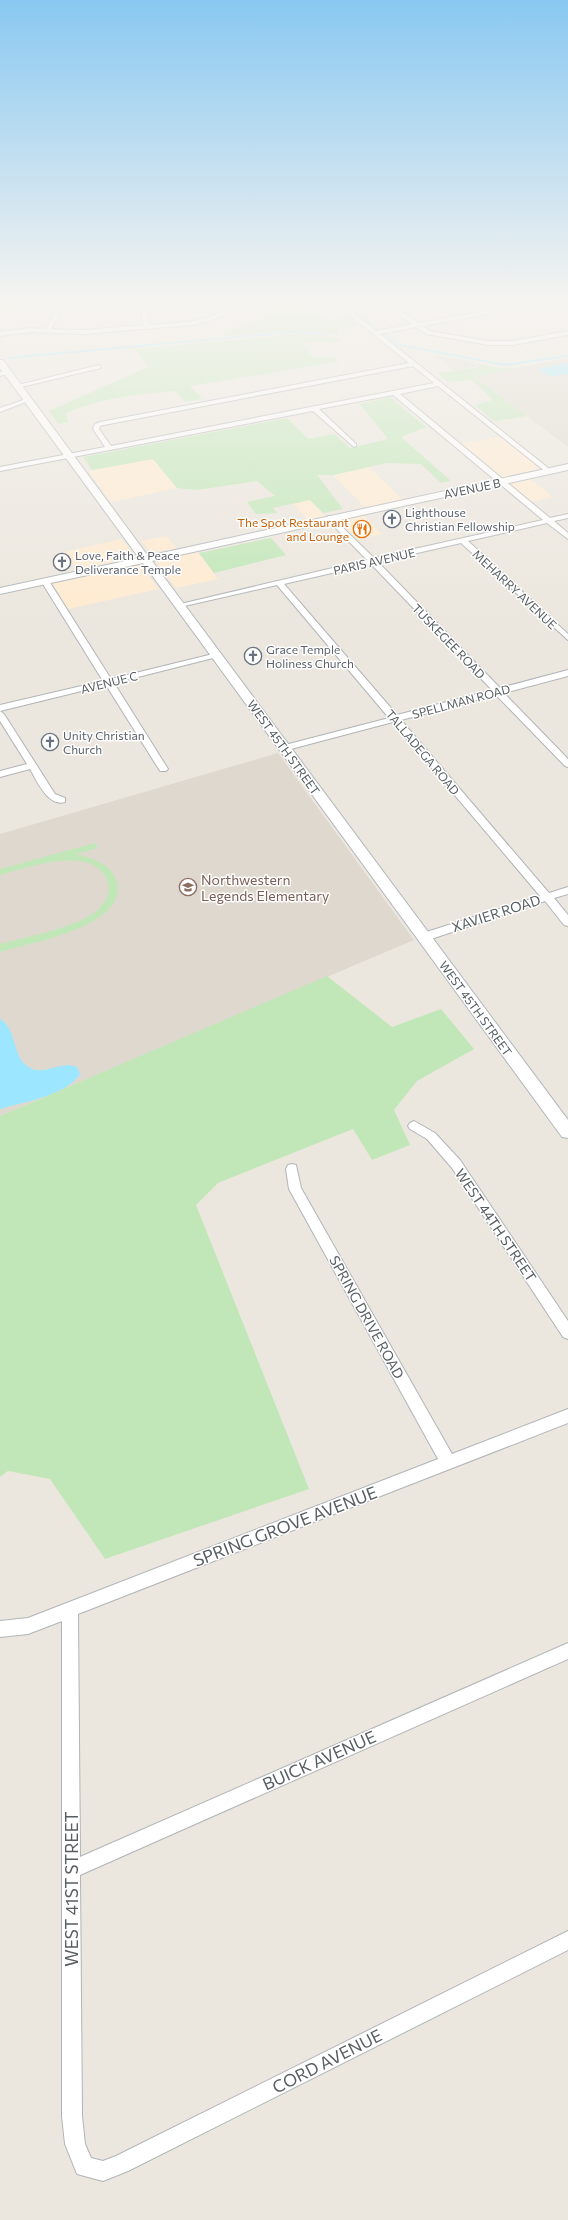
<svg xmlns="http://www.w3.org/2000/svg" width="568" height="2220" viewBox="0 0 568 2220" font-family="Commissioner,sans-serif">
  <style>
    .commercial { fill: #ffebd1 }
    .industrial { fill: #dcd9d3 }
    .education { fill: #dfd8cf }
    .green { fill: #c1e7b8 }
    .water { fill: #9ce7ff }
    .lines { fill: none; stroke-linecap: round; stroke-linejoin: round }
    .stream { stroke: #9ce7ff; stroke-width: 2 }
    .street-casing { stroke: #b0b4b8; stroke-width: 2 }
    .secondary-casing { stroke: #b1b7bb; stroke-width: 2 }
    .street { fill: #fff; fill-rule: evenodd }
    .secondary { fill: #fff; fill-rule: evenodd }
    .labels { text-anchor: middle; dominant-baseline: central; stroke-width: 3; stroke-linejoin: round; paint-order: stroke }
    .far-street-label { font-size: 12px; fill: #585e61; stroke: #fff }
    .far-worship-label { font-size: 12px; fill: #5b616d; stroke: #fff; text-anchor: start }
    .far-food-label { font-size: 12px; fill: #c56008; stroke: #fff; text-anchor: end }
    .education-label { font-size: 14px; fill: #785e54; stroke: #fff; text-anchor: start }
    .street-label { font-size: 14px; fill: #585e61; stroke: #fff }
    .near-street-label { font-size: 17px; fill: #585e61; stroke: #fff }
  </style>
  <rect width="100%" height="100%" fill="#ece7de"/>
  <g class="commercial">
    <path d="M502,436L543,469L499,479L458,444Z"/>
    <path d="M153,459L177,488L111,502L88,471Z"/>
    <path d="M369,467L403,500L366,508L333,475Z"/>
    <path d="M529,478L553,497L531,502L508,482Z"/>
    <path d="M310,500L325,516L308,520L293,504Z"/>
    <path d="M363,515L382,534L356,540L337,520Z"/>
    <path d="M167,536L177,549L151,552L141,541Z"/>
    <path d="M122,539L133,554L132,556L127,559L77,570L64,552Z"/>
    <path d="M197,551L218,579L176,588L157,563L163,558Z"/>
    <path d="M134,565L142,566L158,589L68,609L52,582Z"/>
  </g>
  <path class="industrial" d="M435,355L473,362L478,366L453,370Z"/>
  <g class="education">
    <path d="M568,358V447L475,376Z"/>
    <path d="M278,753L414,940L0,1116V834Z"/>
  </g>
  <g class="green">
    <path d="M4,304H23L20,313L7,315Z"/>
    <path d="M293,304H307L327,320L349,317L359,326L337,330L339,335C301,327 263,333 225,336L222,334L263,318L275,308Z"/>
    <path d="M300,334L327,336L341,339L338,343L311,342L303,344L313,357H334L339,362L190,386L202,399L185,402L175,391C138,394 100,398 66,413L68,422L58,424L49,411L148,367L134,349Z"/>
    <path d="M477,363L497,368H515L475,377L527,416L494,421L475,405L493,400L472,380L448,382L437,373L480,367Z"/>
    <path d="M390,397L426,427L401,437L451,481L441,483L421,464L387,463L333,475H317L343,509L323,513L310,500L273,508L277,513L256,514L247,502L275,496L257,481L197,490L177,488L153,459L92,470L83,457L287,418L308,439L334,434L350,448L388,439L360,404Z"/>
    <path d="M271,538L286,555L214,573L199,553Z"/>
    <path d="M95,843L98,848L76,854C92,858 112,864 117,882C128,927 29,943 0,952V944C25,937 75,928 95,912C103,906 111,895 108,883C96,842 26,868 0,875V869Z"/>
    <path d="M327,976L392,1027L441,1009L474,1049L417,1081L394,1110L410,1145L372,1160L353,1129L218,1183L196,1205L309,1489L105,1559L50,1479L8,1471L0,1477V1116Z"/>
  </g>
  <g class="water">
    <path d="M568,362V374L551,377L538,369Z"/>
    <path d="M0,1019C17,1029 12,1055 27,1066C42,1078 61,1060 77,1067L80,1074C67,1095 24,1102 0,1109Z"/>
  </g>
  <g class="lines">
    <g class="stream">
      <path d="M346,304L377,328"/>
      <path d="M386,335L398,344"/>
      <path d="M395,344L505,365L568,356"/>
      <path d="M8,358L291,332L326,334"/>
    </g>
    <defs>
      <g id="street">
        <path d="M59,304H65L51,329L83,330L144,325L141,313L150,306L153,308L147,314L150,325C169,323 188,323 206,318C221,314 233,304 248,304L212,320L193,325L83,334L30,332L0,336V332L30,328L46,329Z"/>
        <path d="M336,304H343L376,331L412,324L384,304H391L419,323L526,304H539L423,326L429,331L488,341H513L568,331V335L513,345H488L427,334L416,327L380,334L552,471L546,472L438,386L400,394L550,518L568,514V518L554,521L568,533V539L547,523L468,541L568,634V640L461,543L378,562L500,688L568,670V676L504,693L568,759V767L565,766L496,695L401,720L549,893L568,887V894L554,898L568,915V926L564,925L545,901L428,940H420L419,937L420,934L540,896L393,722L287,750H281V746L389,718L277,585L180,607L176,605L367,560L328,520V516H331L374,558L543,520L393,395L319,409L356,444V446L354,447L313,411L0,471V467L105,447L93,429L95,424L100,422L409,363ZM413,366L434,383L111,446L99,429L100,426L104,425ZM371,564L492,690L397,715L284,584Z"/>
        <path d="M99,365L101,368L17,388L14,386Z"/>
        <path d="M0,372L8,371L11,373L0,376Z"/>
        <path d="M26,399L31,400L0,412V408Z"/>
        <path d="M42,579L49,581L111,679L217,653L221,656L114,683L168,769L166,771H160L106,685L0,711V705L103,681L41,581Z"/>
        <path d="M0,711L4,714L55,794L65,798V802C48,807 37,781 30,769L0,777V771L27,764L0,721Z"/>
        <path d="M414,1121L435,1133L460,1160L568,1321V1339L563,1337L452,1168L427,1139L410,1129L408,1126L410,1123Z"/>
        <path d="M292,1164L296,1165L301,1188L452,1454L568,1409V1423L78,1614L80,1857L568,1643V1659L80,1875L82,2116L85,2144L91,2158L103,2161L116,2156L568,1931V1950L128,2171L103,2181L77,2174L65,2144L62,2116V1621L28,1634L0,1637V1621L28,1618L438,1459L289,1189L286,1169L288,1165Z"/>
      </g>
      <path id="secondary" d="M0,360H3L148,556L568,464V470L152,561L568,1120V1138L562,1137L143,563L0,594V588L139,558L0,368Z"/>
    </defs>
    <use href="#street" class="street-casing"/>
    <use href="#secondary" class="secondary-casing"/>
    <use href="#street" class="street"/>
    <use href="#secondary" class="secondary"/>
  </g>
  <linearGradient id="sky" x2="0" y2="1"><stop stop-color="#89c8f1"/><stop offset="0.49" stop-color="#f6f4f0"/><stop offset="1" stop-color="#f6f4f0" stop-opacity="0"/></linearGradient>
  <rect width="568" height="615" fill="url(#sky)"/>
  <defs>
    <symbol id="church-ring" viewBox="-11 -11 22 22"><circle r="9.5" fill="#fff" stroke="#6b7280" stroke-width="1.5"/><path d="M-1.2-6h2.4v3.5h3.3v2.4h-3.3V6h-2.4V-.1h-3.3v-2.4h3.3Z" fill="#6b7280"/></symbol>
    <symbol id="restaurant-ring" viewBox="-11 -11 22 22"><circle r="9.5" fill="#fff" stroke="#e8710a" stroke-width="1.5"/><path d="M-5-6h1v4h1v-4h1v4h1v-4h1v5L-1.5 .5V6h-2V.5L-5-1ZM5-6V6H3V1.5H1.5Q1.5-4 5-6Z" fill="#e8710a"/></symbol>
    <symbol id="school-ring" viewBox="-11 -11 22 22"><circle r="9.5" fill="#fff" stroke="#8d6e63" stroke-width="1.5"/><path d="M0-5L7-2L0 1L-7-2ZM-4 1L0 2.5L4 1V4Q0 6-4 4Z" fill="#8d6e63"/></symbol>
  </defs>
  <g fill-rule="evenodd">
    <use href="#church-ring" x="382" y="509" width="20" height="20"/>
    <use href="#restaurant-ring" x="352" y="519" width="20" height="20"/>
    <use href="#church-ring" x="52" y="552" width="20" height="20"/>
    <use href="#church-ring" x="243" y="646" width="20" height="20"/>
    <use href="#church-ring" x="40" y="732" width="20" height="20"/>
    <use href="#school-ring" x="178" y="877" width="20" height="20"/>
  </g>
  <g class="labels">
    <g class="far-street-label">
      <text transform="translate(472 488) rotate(-12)">AVENUE B</text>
      <text transform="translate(374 561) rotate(-13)">PARIS AVENUE</text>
      <text transform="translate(515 589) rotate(43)">MEHARRY AVENUE</text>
      <text transform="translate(449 641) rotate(46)">TUSKEGEE ROAD</text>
      <text transform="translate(109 682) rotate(-14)">AVENUE C</text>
      <text transform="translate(461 701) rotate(-15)">SPELLMAN ROAD</text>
      <text transform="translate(284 747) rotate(54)">WEST 45TH STREET</text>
      <text transform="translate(423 752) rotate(50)">TALLADEGA ROAD</text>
      <text transform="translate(476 1008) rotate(54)">WEST 45TH STREET</text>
    </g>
    <g class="far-worship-label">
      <text x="405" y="512">Lighthouse<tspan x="405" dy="14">Christian Fellowship</tspan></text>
      <text x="75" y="555">Love, Faith &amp; Peace<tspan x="75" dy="14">Deliverance Temple</tspan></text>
      <text x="266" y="649">Grace Temple<tspan x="266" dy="14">Holiness Church</tspan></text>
      <text x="63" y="735">Unity Christian<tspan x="63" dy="14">Church</tspan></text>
    </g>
    <g class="far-food-label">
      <text x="349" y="522">The Spot Restaurant<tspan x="349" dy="14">and Lounge</tspan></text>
    </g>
    <g class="education-label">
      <text x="201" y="879">Northwestern<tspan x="201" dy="16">Legends Elementary</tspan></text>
    </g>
    <g class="street-label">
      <text transform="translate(496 913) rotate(-18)">XAVIER ROAD</text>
      <text transform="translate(496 1225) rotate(56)">WEST 44TH STREET</text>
      <text transform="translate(367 1317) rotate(61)">SPRING DRIVE ROAD</text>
    </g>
    <g class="near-street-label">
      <text transform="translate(285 1526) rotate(-21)">SPRING GROVE AVENUE</text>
      <text transform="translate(319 1760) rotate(-24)">BUICK AVENUE</text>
      <text transform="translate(71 1889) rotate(-90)">WEST 41ST STREET</text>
      <text transform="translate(327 2061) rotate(-27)">CORD AVENUE</text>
    </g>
  </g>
</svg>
